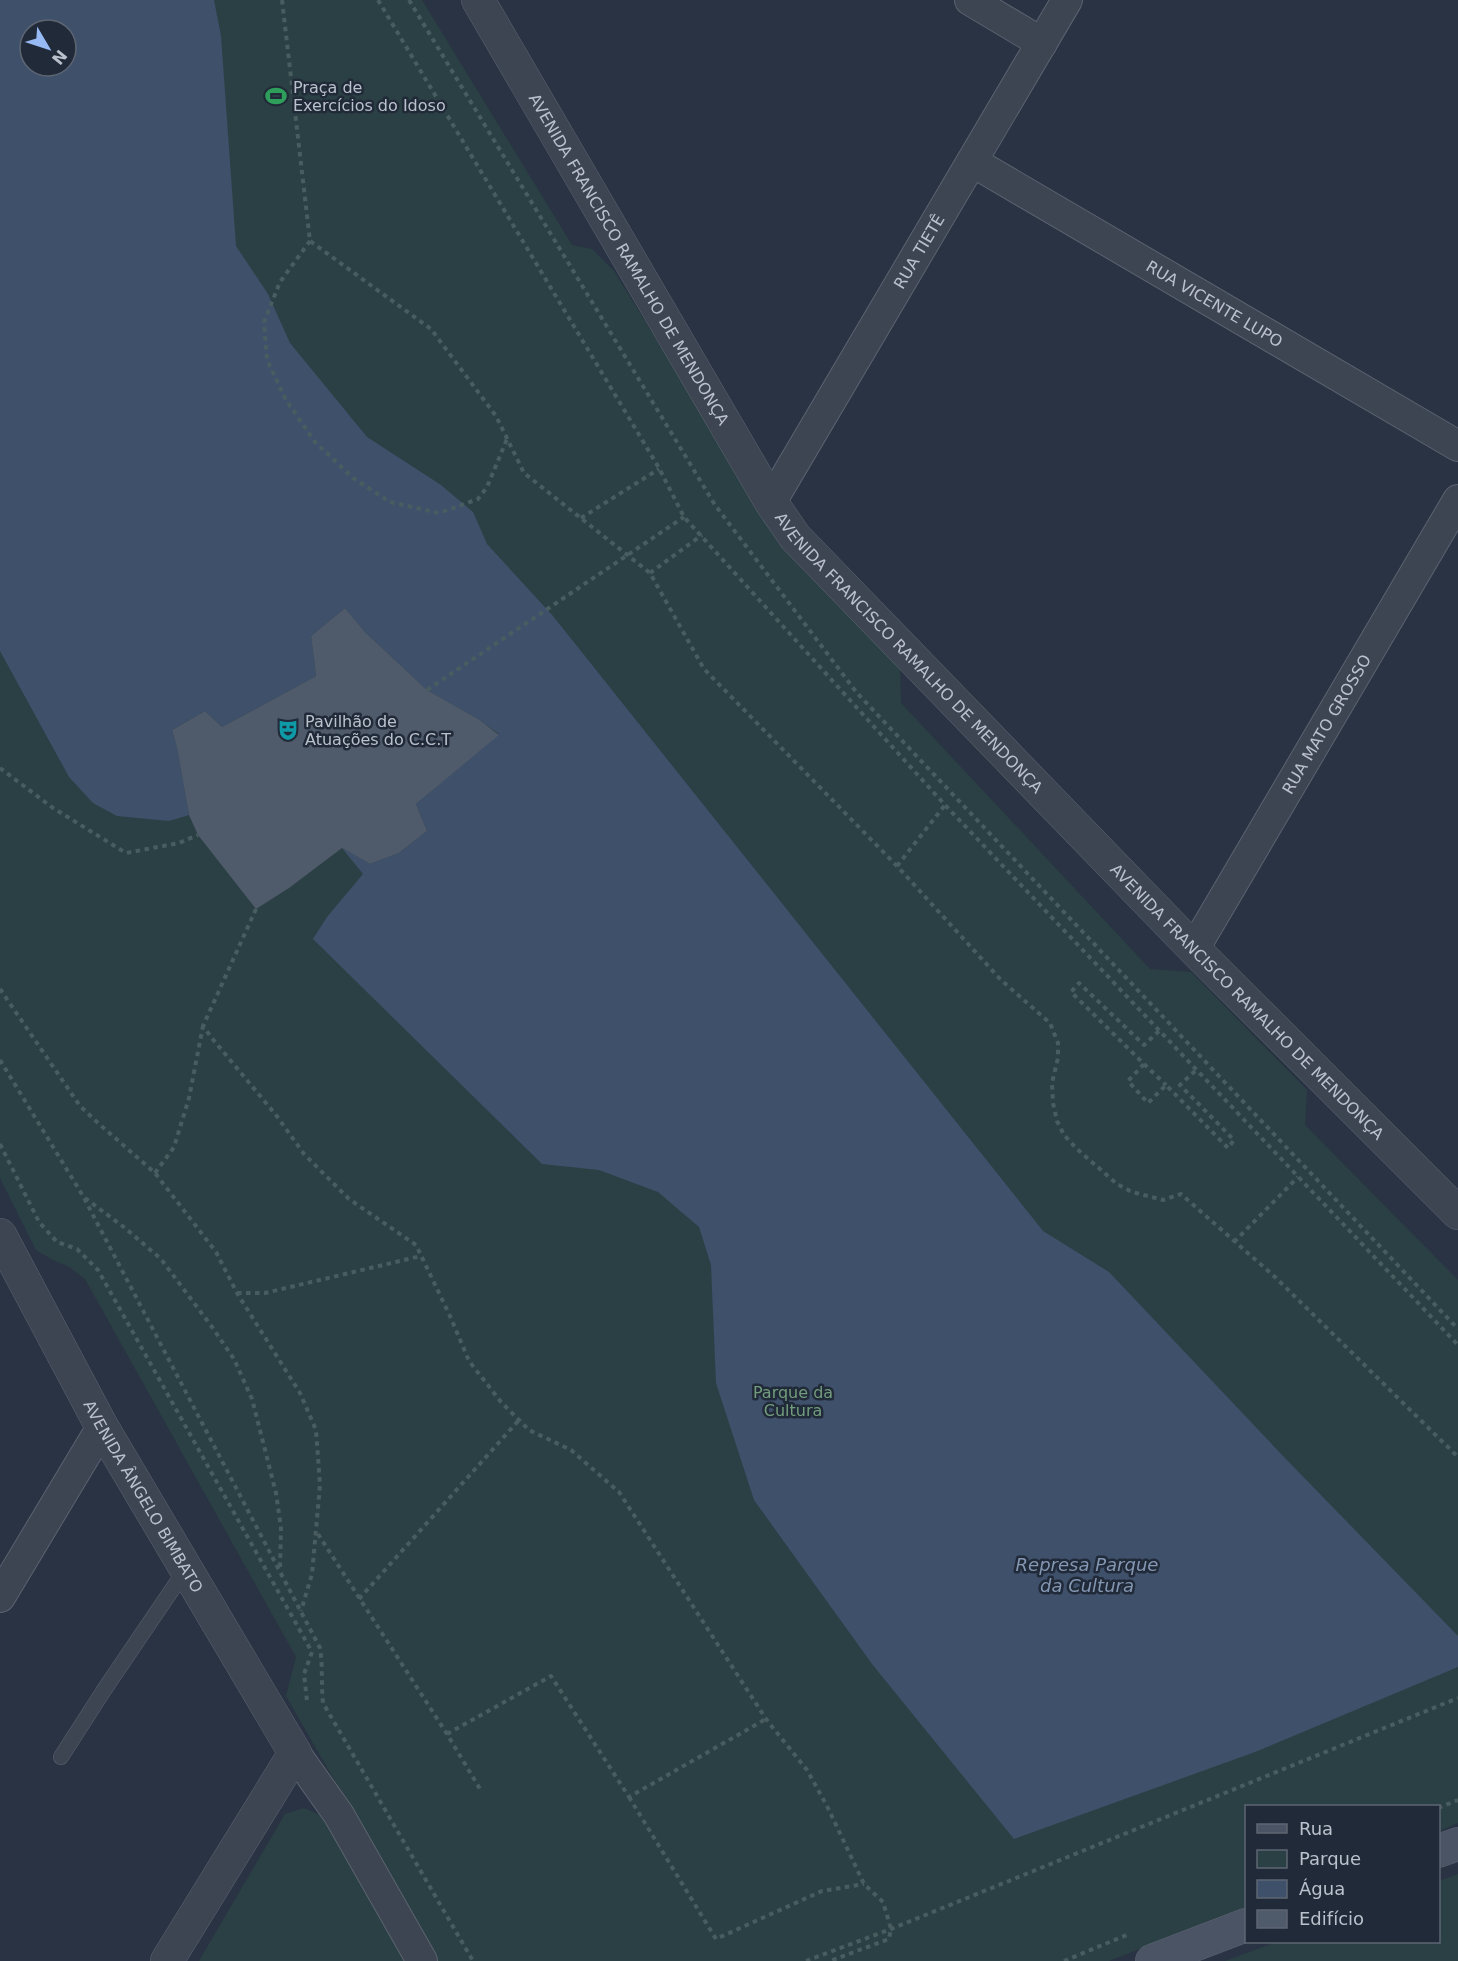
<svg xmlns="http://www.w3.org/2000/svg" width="1458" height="1961" viewBox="0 0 1458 1961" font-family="'DejaVu Sans',sans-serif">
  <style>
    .green { fill: #2b4044; fill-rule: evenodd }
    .water { fill: #3f506b; fill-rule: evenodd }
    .building { fill: #4f5a6b }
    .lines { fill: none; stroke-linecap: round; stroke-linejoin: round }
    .service-casing { stroke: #5b6370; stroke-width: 16 }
    .minor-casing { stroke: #5b6370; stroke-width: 32 }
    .tertiary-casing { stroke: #5b6370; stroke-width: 34 }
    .secondary-casing { stroke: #5b6370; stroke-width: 34 }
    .path { stroke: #495d60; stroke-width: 4; stroke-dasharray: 4.5 4.5; stroke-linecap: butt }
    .service { stroke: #3d4552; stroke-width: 15 }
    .minor { stroke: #3d4552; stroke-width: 30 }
    .tertiary { stroke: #3d4552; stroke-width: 33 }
    .secondary { stroke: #4b5465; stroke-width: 33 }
    .path-bridge { stroke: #495d60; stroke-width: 4; stroke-dasharray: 4.5 4.5; stroke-linecap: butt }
    .labels { text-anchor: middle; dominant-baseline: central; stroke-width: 5; stroke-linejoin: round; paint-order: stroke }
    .poi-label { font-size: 16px; fill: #bac1cc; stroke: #212a38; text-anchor: start }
    .street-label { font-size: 16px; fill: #bac1cc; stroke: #212a38 }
    .park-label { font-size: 16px; fill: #729c7d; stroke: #212a38 }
    .water-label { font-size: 18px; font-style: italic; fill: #8396b2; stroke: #212a38 }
  </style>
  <rect width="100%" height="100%" fill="#293343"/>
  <g class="green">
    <path d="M0,0H422L572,245L592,249L614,271L766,516L900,666L901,703L1150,969L1191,972L1307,1090L1305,1125L1458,1280V1823L1439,1831L1438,1806H1246V1907L1109,1961H438L286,1696L296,1657L85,1279L69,1267L51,1259L36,1250L0,1178ZM30,30H66V66H30Z"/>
    <path d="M304,1808L325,1817L410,1961H199L285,1814Z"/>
    <path d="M1458,1874V1961H1225L1277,1942H1438L1439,1881Z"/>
  </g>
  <path class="water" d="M0,0H214L221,36L236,246L268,294L290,343L367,437L441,485L473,512L487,544L553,616L1043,1231L1109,1272L1283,1456L1458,1636V1667L1255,1752L1014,1839L872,1664L754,1500L716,1383L711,1265L699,1227L658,1192L599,1170L542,1164L313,939L327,917L363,874L342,848L370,864L399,853L427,831L416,804L499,734L480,720L427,690L365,632L345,608L311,636L316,676L222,727L205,711L172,730L177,748L189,815L169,821L117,816L93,803L69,777L0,651ZM30,30H66V66H30Z"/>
  <path class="building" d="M345,608L365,632L427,690L480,720L499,735L416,804L427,831L399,853L370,864L342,848L289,888L256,909L198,835L189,815L177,748L172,730L205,711L222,727L316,676L311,636Z"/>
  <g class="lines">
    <defs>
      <path id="service" d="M61,1757L104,1690L186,1569"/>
      <g id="minor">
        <path d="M970,0L1042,43"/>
        <path id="s1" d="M973,162L1458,446"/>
        <path id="s2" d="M771,502L1067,0"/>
        <path id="s3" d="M1194,949L1458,500"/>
        <path d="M0,1597L102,1427"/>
        <path d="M295,1753L339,1815L422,1961"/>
      </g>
      <g id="tertiary">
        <path id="s4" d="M478,0L771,502L795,537L1194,949L1458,1213"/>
        <path id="s5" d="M0,1235L102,1427L295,1753L167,1961"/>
      </g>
      <g id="secondary">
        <path d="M1438,1851L1458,1844"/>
        <path d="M1152,1961L1246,1925"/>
      </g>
    </defs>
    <use href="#service" class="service-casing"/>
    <use href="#minor" class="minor-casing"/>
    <use href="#tertiary" class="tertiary-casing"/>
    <use href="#secondary" class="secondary-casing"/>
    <g class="path">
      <path d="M282,0L310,241L431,329L496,416L524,473L650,573L704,669L897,866L1001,980L1050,1023L1058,1043V1058L1052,1083L1053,1103L1057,1121L1064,1135L1077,1149L1117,1184L1132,1192L1163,1200L1181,1194L1275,1277L1458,1457"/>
      <path d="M378,0L659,468L684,517L945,805L1458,1345"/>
      <path d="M409,0L715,505L857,693L1458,1329"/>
      <path d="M310,241L280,282L264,322L267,360L286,400L315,442L353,478L390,502L439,513L478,499L487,487L507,439"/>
      <path d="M581,518L659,469"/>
      <path d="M650,573L702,535"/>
      <path d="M0,768L53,808L126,853L179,843L198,835"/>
      <path d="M897,866L945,805"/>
      <path d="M256,909L203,1026L211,1037L276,1115L304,1154L349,1199L416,1245L450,1316L469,1361L501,1402L529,1430L571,1450L619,1492L766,1719L807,1770L827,1806L864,1884L883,1902L891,1929L889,1939L830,1961"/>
      <path d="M0,989L80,1106L98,1123L155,1173L216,1252L237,1293L300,1393L316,1430L320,1485L312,1574L301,1611"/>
      <path d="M1159,1031L1144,1045L1079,983L1071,992L1144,1064L1128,1081L1148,1103L1166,1085L1228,1148L1234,1140L1180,1085L1196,1070"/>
      <path d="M0,1060L83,1196L320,1648C323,1666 321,1685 323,1703L473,1961"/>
      <path d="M1144,1064L1166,1085"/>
      <path d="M0,1144L39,1222L57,1242L77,1249L98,1270L312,1652L304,1674L307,1701"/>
      <path d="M155,1173L174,1147L189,1098L203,1026"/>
      <path d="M85,1198L125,1228L161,1259L212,1327L234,1359L252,1399L276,1493L281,1528L280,1570"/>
      <path d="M1234,1242L1298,1177"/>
      <path d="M237,1293H265L421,1256"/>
      <path d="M318,1534L447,1734L480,1789"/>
      <path d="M359,1599L519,1420"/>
      <path d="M447,1734L551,1676L629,1797L766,1719"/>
      <path d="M629,1797L716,1939L822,1891L864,1884"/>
      <path d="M1438,1808L1458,1800"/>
      <path d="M806,1961L891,1929L1458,1698"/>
      <path d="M1064,1961L1129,1934"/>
    </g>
    <use href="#service" class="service"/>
    <use href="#minor" class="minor"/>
    <use href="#tertiary" class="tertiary"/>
    <use href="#secondary" class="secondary"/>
    <path class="path-bridge" d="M427,690L684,517"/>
  </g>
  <defs>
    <symbol id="stadium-bare" viewBox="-9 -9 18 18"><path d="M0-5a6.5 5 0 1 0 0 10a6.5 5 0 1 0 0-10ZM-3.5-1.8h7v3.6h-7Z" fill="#2e9e5b" stroke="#212a38" stroke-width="2.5" paint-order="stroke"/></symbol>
    <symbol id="theatre-bare" viewBox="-9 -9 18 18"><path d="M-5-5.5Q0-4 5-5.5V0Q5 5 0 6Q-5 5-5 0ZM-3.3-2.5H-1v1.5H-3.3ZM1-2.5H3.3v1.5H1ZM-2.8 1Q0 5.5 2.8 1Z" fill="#0f9aa8" stroke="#212a38" stroke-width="2.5" paint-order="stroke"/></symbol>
  </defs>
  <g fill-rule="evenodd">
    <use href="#stadium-bare" x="261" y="81" width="30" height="30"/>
    <use href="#theatre-bare" x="273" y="715" width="30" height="30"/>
  </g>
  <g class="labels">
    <g class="poi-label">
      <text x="293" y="87">Praça de<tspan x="293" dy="18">Exercícios do Idoso</tspan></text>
      <text x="305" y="721">Pavilhão de<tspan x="305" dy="18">Atuações do C.C.T</tspan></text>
    </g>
    <g class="street-label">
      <text stroke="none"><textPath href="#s2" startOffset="291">RUA TIETÊ</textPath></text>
      <text stroke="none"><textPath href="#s4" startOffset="300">AVENIDA FRANCISCO RAMALHO DE MENDONÇA</textPath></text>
      <text stroke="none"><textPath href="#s1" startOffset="280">RUA VICENTE LUPO</textPath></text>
      <text stroke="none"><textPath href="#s4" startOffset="786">AVENIDA FRANCISCO RAMALHO DE MENDONÇA</textPath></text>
      <text stroke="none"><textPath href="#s3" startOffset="261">RUA MATO GROSSO</textPath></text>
      <text stroke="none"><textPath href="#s4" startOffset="1272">AVENIDA FRANCISCO RAMALHO DE MENDONÇA</textPath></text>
      <text stroke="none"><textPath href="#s5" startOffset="298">AVENIDA ÂNGELO BIMBATO</textPath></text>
    </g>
    <g class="park-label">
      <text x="793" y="1392">Parque da<tspan x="793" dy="18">Cultura</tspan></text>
    </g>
    <g class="water-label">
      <text x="1087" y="1564">Represa Parque<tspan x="1087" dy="21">da Cultura</tspan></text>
    </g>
  </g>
  <rect x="1245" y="1805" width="195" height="138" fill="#212a38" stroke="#5e6673" stroke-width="1.5"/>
  <rect x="1257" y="1824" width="30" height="9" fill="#4b5465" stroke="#5e6673" stroke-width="1.5"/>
  <text x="1299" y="1835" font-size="18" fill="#bac1cc">Rua</text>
  <rect x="1257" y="1850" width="30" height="18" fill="#2b4044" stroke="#5e6673" stroke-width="1.5"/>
  <text x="1299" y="1865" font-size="18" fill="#bac1cc">Parque</text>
  <rect x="1257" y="1880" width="30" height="18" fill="#3f506b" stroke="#5e6673" stroke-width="1.5"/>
  <text x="1299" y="1895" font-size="18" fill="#bac1cc">Água</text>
  <rect x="1257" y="1910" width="30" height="18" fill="#4f5a6b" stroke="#5e6673" stroke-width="1.5"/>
  <text x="1299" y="1925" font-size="18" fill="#bac1cc">Edifício</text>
  <g transform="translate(48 48) rotate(129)"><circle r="28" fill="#212a38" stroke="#5e6673" stroke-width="1.5"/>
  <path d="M0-4.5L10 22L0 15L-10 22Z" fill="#97b9f4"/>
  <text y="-9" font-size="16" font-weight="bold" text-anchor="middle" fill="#bac1cc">N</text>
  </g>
</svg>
